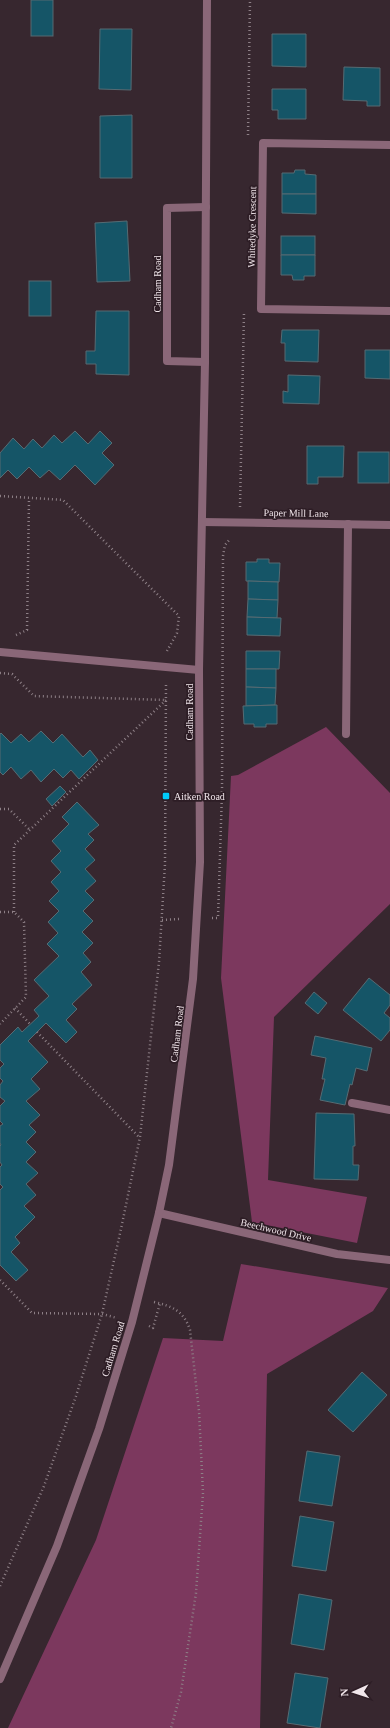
<svg xmlns="http://www.w3.org/2000/svg" width="390" height="1728" viewBox="0 0 390 1728" font-family="'Times New Roman',serif">
  <style>
    .green { fill: #7c385e }
    .building { fill: #155567; stroke: #566b73 }
    .lines { fill: none; stroke-linecap: round; stroke-linejoin: round }
    .path { stroke: #8e8087; stroke-width: 2.5; stroke-dasharray: 1 3; stroke-linecap: butt }
    .service { stroke: #8a6778; stroke-width: 8 }
    .minor { stroke: #8a6778; stroke-width: 8 }
    .tertiary { stroke: #8a6778; stroke-width: 8 }
    .poi-dot { fill: #00cbf9; stroke: #2d1d25; stroke-width: 1.5 }
    .labels { text-anchor: middle; dominant-baseline: central; stroke-width: 3.5; stroke-linejoin: round; paint-order: stroke }
    .street-label { font-size: 10px; fill: #f1e6eb; stroke: #2d1d25 }
    .poi-label { font-size: 10px; fill: #f1e6eb; stroke: #2d1d25; text-anchor: start }
  </style>
  <rect width="100%" height="100%" fill="#37272f"/>
  <g class="green">
    <path d="M326,727L390,793V904L274,1017L268,1180L367,1197L357,1243L252,1222L221,978L231,776L238,775Z"/>
    <path d="M241,1264L388,1288L373,1311L267,1374L260,1728H8L96,1540L163,1338L223,1341Z"/>
  </g>
  <g class="building">
    <rect x="31" y="0" width="22" height="36"/>
    <path d="M100,29H132L131,90L99,89Z"/>
    <path d="M272,34H306V67L272,66Z"/>
    <path d="M344,67L380,68V106H367V101L343,100Z"/>
    <path d="M272,89H306V119H278V110H272Z"/>
    <path d="M132,115V178H100V116Z"/>
    <path d="M295,170H305V174L316,175V194H282V173H294Z"/>
    <path d="M282,194H316V214L282,213Z"/>
    <path d="M127,221L130,281L97,282L95,223Z"/>
    <rect x="281" y="236" width="34" height="19"/>
    <path d="M281,255H315V276H304V280H293L292,275H281Z"/>
    <rect x="29" y="281" width="22" height="35"/>
    <path d="M96,311H129V375L96,374V364H86V351H95Z"/>
    <path d="M282,330H319L318,362L285,361V343H281Z"/>
    <path d="M365,350H390V379L365,378Z"/>
    <path d="M288,375L320,376L319,404L283,403V391L288,392Z"/>
    <path d="M75,431L88,444L100,431L112,443L102,453L114,465L95,485L75,465L60,480L49,470L40,478L29,467L17,479L8,470L0,478V453L13,438L24,449L33,439L42,448L54,435L62,443Z"/>
    <path d="M307,446H344L343,477H318V484H307Z"/>
    <rect x="358" y="452" width="31" height="31"/>
    <path d="M257,559H269V563H280L279,582L246,581V562H257Z"/>
    <path d="M248,581L278,582V600L248,599Z"/>
    <path d="M248,599L278,600L277,618L247,617Z"/>
    <path d="M247,617L281,618L280,636L247,635Z"/>
    <path d="M246,651H280L279,669H246Z"/>
    <path d="M246,669H276V688L246,687Z"/>
    <path d="M246,687L276,688L275,705L246,706Z"/>
    <path d="M277,705V724H266V727H254V724H244L243,706Z"/>
    <path d="M41,731L53,743L62,734L83,757L90,750L98,760L79,779L71,770L63,778L54,769L41,782L31,770L21,779L11,767L3,775L0,772V734L1,733L11,743L21,734L29,742Z"/>
    <path d="M60,786L66,792L52,806L46,799Z"/>
    <path d="M77,802L99,825L88,834L94,840L85,849L95,860L85,869L96,881L85,891L94,900L83,911L93,921L82,932L93,943L83,953L91,962L81,972L92,985L72,1004L77,1009L66,1020L77,1032L66,1043L46,1023L28,1041L48,1062L31,1079L40,1089L26,1101L40,1115L29,1125L36,1132L26,1142L36,1152L26,1162L38,1173L26,1184L36,1195L24,1206L35,1217L15,1237L20,1243L11,1252L28,1270L16,1281L0,1265V1190L3,1187L0,1184V1167L2,1165L0,1162V1146L1,1145L0,1143V1126L3,1124L0,1121V1106L5,1101L0,1097V1085L3,1081L0,1078V1068L4,1064L0,1060V1045L18,1027L22,1032L39,1016L34,1010L49,996L34,980L59,956L47,944L58,933L48,922L59,911L49,901L59,891L51,882L61,872L51,861L61,851L52,841L69,824L62,817Z"/>
    <path d="M369,978L390,995V1005L384,1013L390,1018V1030L381,1041L343,1010Z"/>
    <path d="M314,992L327,1003L318,1014L305,1003Z"/>
    <path d="M315,1036L372,1048L367,1071L356,1068L352,1085L350,1084L345,1105L320,1100L325,1079H322L326,1058L311,1055Z"/>
    <path d="M316,1113L354,1114L355,1146H353V1165H359L358,1180L314,1179Z"/>
    <path d="M362,1372L387,1395L353,1432L328,1410Z"/>
    <path d="M307,1451L340,1456L332,1506L299,1501Z"/>
    <path d="M300,1516L334,1522L326,1571L292,1566Z"/>
    <path d="M299,1594L332,1600L324,1650L291,1644Z"/>
    <path d="M295,1673L328,1678L320,1728L287,1723Z"/>
  </g>
  <g class="lines">
    <g class="path">
      <path d="M248,135L250,0"/>
      <path d="M0,496L63,500L179,616L177,633L167,651"/>
      <path d="M240,507L244,312"/>
      <path d="M16,635L27,630L29,499"/>
      <path d="M0,673L12,674L34,696L166,700"/>
      <path d="M0,809H9L30,830"/>
      <path d="M0,912H14L24,922L26,997L0,1024"/>
      <path d="M14,912V845L166,700"/>
      <path d="M212,918H218L222,792L223,556L225,545L230,539"/>
      <path d="M162,920L179,919"/>
      <path d="M15,1008L30,1024"/>
      <path d="M37,1032L139,1137"/>
      <path d="M0,1280L32,1313L102,1314L117,1318"/>
      <path d="M154,1302C172,1306 184,1311 190,1330L199,1411L203,1493L196,1593L181,1692L171,1728"/>
      <path d="M149,1326L153,1328L160,1303"/>
      <path d="M0,1586L44,1486L76,1396L102,1314L121,1229L140,1137L159,962L165,864L166,684"/>
    </g>
    <g class="service">
      <path d="M346,734L348,524"/>
      <path d="M352,1103L390,1110"/>
    </g>
    <g class="minor">
      <path d="M390,145L263,143L261,309L390,311"/>
      <path d="M205,362L167,361V208L206,207"/>
      <path d="M202,522L390,525"/>
      <path d="M0,652L199,670"/>
      <path d="M159,1213L337,1254L390,1260"/>
    </g>
    <path class="tertiary" d="M0,1679L57,1546L99,1429L132,1322L159,1213L169,1165L193,979L200,862L199,670L205,362L207,0"/>
  </g>
  <rect class="poi-dot" x="162" y="792" width="8" height="8" rx="2"/>
  <g class="labels">
    <g class="street-label">
      <text transform="translate(252 227) rotate(-89)">Whitedyke Crescent</text>
      <text transform="translate(157 284) rotate(-90)">Cadham Road</text>
      <text transform="translate(296 513) rotate(1)">Paper Mill Lane</text>
      <text transform="translate(189 712) rotate(-90)">Cadham Road</text>
      <text transform="translate(177 1034) rotate(-83)">Cadham Road</text>
      <text transform="translate(276 1230) rotate(13)">Beechwood Drive</text>
      <text transform="translate(113 1349) rotate(-73)">Cadham Road</text>
    </g>
    <g class="poi-label">
      <text x="174" y="796">Aitken Road</text>
    </g>
  </g>
  <g transform="translate(354 1692) rotate(267)" stroke="#2d1d25" stroke-width="3" paint-order="stroke">
  <path d="M0-3L7 15L0 10L-7 15Z" fill="#f1e6eb"/>
  <text y="-6" font-size="11" font-weight="bold" text-anchor="middle" fill="#f1e6eb">N</text>
  </g>
</svg>
